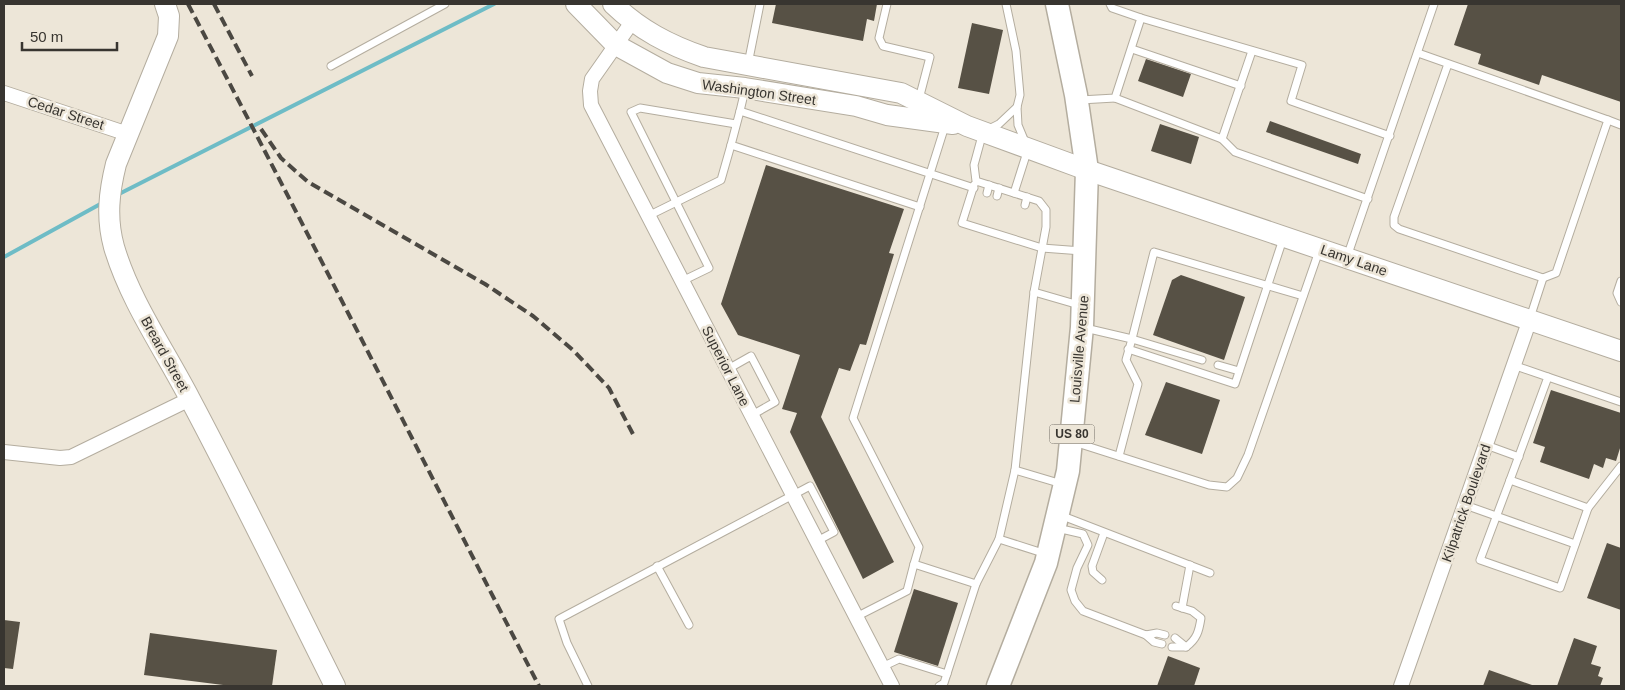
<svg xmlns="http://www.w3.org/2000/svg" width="1625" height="690" viewBox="0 0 1625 690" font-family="Arial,sans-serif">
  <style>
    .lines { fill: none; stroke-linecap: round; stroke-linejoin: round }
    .stream { stroke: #6ebcc6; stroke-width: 4 }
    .building { fill: #575145 }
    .lane-casing { stroke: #b4ad9f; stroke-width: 9 }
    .street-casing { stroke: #b4ad9f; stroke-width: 16 }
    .secondary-casing { stroke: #b4ad9f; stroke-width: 22 }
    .primary-casing { stroke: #b4ad9f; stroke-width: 25 }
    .lane { stroke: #fff; stroke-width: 7 }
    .street { stroke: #fff; stroke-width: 14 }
    .secondary { stroke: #fff; stroke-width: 20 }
    .primary { stroke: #fff; stroke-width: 22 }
    .rail { stroke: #4b4842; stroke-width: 4; stroke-dasharray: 10 5; stroke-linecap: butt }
    .labels { text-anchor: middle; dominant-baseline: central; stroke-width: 5; stroke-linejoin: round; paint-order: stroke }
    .shield { fill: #ede6d8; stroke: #6e6a62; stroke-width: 1 }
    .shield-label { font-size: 12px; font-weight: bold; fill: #383530 }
    .street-label { font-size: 14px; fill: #383530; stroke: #ede6d8 }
  </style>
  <rect width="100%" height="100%" fill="#ede6d8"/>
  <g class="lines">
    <g class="stream">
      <path d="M117,195L494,4"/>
      <path d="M4,257L104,202"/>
    </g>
  </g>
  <g class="building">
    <path d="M776,4H877L874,21L867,19L863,41L772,23Z"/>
    <path d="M1468,4H1621V102L1542,75L1539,85L1478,64L1481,54L1454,45Z"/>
    <path d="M972,23L1003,30L989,94L958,88Z"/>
    <path d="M1146,59L1191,74L1183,97L1138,81Z"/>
    <path d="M1270,121L1361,154L1358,164L1266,132Z"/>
    <path d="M1160,124L1199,137L1191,164L1151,151Z"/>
    <path d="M766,165L904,209L889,253L894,254L866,345L860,344L850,371L839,368L821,417L894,562L863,579L790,432L797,413L782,409L800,355L738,335L721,304Z"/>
    <path d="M1181,275L1245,297L1224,360L1153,335L1172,280Z"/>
    <path d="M1166,382L1220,400L1202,454L1145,435Z"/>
    <path d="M1551,390L1621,413V445L1616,461L1606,458L1603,468L1594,464L1589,479L1540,462L1545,447L1533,443Z"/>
    <path d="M1607,543L1621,548V610L1587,598Z"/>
    <path d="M914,589L958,603L938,666L894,652Z"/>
    <path d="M4,620L20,622L13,669L4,668Z"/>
    <path d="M150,633L277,650L272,686H231L144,675Z"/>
    <path d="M1574,638L1597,646L1591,664L1601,667L1598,676L1603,678L1600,686H1557Z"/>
    <path d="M1168,656L1200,668L1194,686H1157Z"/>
    <path d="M1489,670L1532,685V686H1483Z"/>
  </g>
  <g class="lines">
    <defs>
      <g id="lane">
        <path d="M887,4L879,38L883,46L930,57L919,99"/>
        <path d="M1006,4L1016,51L1020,95L1017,107L1018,125L1028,149L1014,193"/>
        <path d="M1141,18L1302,65L1291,101L1390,136"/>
        <path d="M1132,49L1241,86"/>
        <path d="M1418,53C1481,75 1544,98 1608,120L1556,273L1543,278L1399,229L1394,225V217L1448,64"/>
        <path d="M748,64L760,4"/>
        <path d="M331,66L445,4"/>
        <path d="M1115,98L1222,139L1235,152L1368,199"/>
        <path d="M1080,100L1115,98L1141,18L1112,8L1110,4"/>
        <path d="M740,111L745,90"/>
        <path d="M1608,120L1621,125"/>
        <path d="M1222,139L1252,51"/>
        <path d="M974,185L962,223L1042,248L1082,251"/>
        <path d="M987,193L989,185"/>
        <path d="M997,196L999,188"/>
        <path d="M1025,205L1027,197"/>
        <path d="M920,207L731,145L740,111L974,188"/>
        <path d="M648,216L721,180L731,145"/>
        <path d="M1347,257L1434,4"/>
        <path d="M682,281L709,268L631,112L640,108L736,124"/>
        <path d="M1621,281L1617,293L1621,302"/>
        <path d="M1034,292L1079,305"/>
        <path d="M1530,318L1543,278"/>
        <path d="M1085,328L1132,339L1126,360L1138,384L1119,456"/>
        <path d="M1128,349L1235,384L1283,239"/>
        <path d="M1202,360L1132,339L1154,252L1303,296"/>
        <path d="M1218,365L1239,371"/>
        <path d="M1513,365L1548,377L1510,480L1588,508L1621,466"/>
        <path d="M728,369L751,356L775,402L752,415"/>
        <path d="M1548,377L1621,402"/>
        <path d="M1074,442L1209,485L1227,487L1237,478L1248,455L1319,251"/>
        <path d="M1486,445L1519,457"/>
        <path d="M1015,470L1062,484"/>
        <path d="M1510,480L1480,560L1560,588L1588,508"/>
        <path d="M1465,505L1575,544"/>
        <path d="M1060,515L1210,573"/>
        <path d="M1057,528L1083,534L1088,545L1077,568L1071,590L1075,601L1083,611L1146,635L1157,633L1165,635"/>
        <path d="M999,539L1046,554"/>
        <path d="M914,564L919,547L853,418L945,126"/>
        <path d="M657,566L689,625"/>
        <path d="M1102,580L1093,572L1092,566L1104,533"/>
        <path d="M1182,608L1190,565"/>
        <path d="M856,617L907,591L914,564L976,584"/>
        <path d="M1146,635L1154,642L1162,644"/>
        <path d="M1175,638L1186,647C1197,639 1199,631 1201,618L1192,611L1176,606"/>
        <path d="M1172,647H1186"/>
        <path d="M882,667L899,659L947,674"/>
        <path d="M588,686L567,643L559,619L810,486L834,532L817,541"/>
        <path d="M939,686L944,683L976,584L999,539L1015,470L1034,292L1046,227V210L1039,201L976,181L974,165L983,132L999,124L1017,107"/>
      </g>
      <g id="street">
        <path d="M632,22L592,79L590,91L591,105L892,686"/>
        <path d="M4,93L128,134"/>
        <path d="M4,452L60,458L71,457L190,399"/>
        <path d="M1401,686L1530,319"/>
      </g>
      <g id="secondary">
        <path d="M165,4L169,16L168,36L116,164C109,192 106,218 114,247C130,301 164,349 190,399C240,493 287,590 335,686"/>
        <path d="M576,4L616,45L667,73L698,83L745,88L856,106L887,115L953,124"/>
        <path d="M613,4C640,30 669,45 704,57L901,93L967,126L1087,170L1621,351"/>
      </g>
      <path id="primary" d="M998,686L1046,563L1068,471L1082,327L1087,170L1076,95L1057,4"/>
    </defs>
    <use href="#lane" class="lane-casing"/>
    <use href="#street" class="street-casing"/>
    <use href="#secondary" class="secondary-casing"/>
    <use href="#primary" class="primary-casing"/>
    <use href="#lane" class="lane"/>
    <use href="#street" class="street"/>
    <use href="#secondary" class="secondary"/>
    <use href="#primary" class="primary"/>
    <g class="rail">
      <path d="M188,4C307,230 422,459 539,686"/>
      <path d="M214,4L252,76"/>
      <path d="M261,129L281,158L308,182L485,284L533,316L574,351L609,388L635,438"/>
    </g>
  </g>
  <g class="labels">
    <rect class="shield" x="1049.5" y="424.5" width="45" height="19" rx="4"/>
    <g class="shield-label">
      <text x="1072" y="434">US 80</text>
    </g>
    <g class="street-label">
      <text transform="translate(759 92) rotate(8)">Washington Street</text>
      <text transform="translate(66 113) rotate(18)">Cedar Street</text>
      <text transform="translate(1354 260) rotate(19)">Lamy Lane</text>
      <text transform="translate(1079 349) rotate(-85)">Louisville Avenue</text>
      <text transform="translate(165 354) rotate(61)">Breard Street</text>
      <text transform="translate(726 366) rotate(63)">Superior Lane</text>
      <text transform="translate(1466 503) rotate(-71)">Kilpatrick Boulevard</text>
    </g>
  </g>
  <rect width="1625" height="690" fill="none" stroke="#383530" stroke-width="10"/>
  <path d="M22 42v8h95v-8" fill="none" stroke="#383530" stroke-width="2.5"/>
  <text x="30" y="42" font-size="15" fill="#383530" stroke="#ede6d8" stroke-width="4" paint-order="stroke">50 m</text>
</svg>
